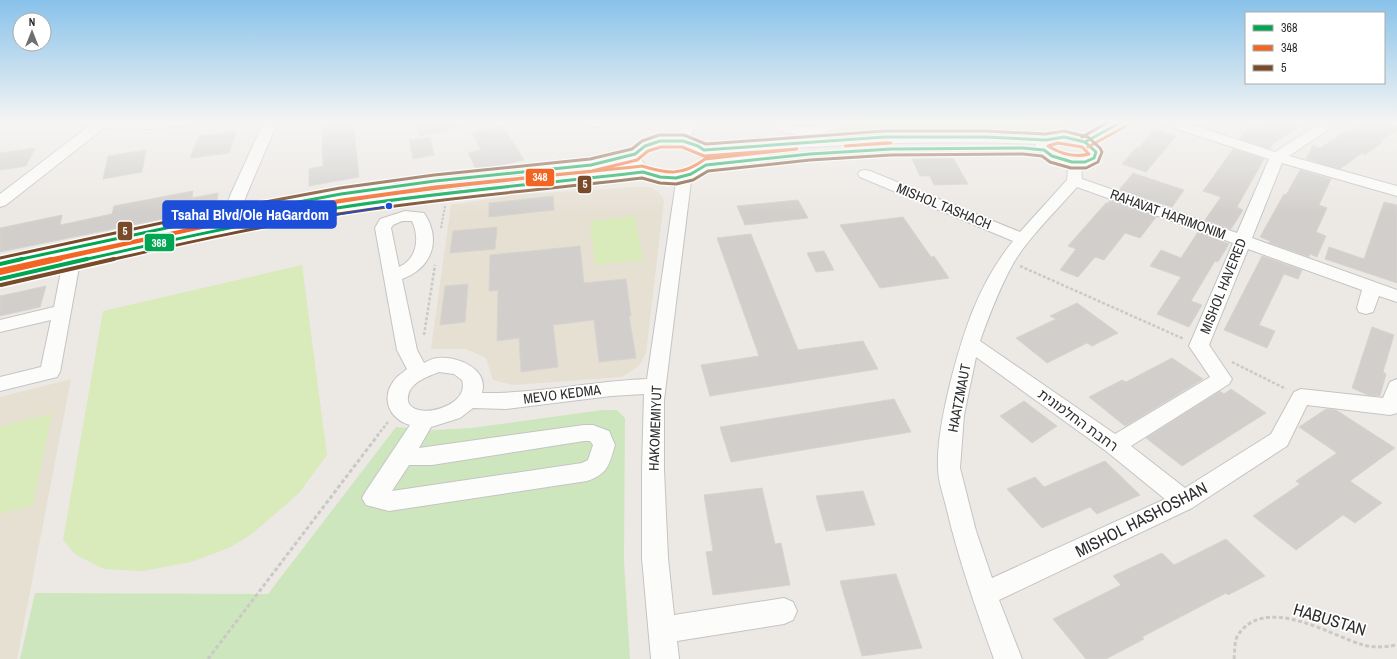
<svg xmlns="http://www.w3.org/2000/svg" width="1397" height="659" viewBox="0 0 1397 659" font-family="'Archivo Narrow','Noto Sans Hebrew',sans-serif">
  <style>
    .education { fill: #e6e0d3 }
    .green { fill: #cee6be }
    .pitch { fill: #d9eabb }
    .building { fill: #d1cecb; stroke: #d7d4d0 }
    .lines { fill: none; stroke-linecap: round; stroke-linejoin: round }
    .minor-casing { stroke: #c5c4c5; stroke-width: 2 }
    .path-far2 { stroke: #c9c9c8; stroke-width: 2; stroke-dasharray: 2.5 1.5; stroke-linecap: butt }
    .path-far1 { stroke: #c9c9c8; stroke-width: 2.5; stroke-dasharray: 3 2; stroke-linecap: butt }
    .path { stroke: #c9c9c8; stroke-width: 3; stroke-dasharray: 4 2.5; stroke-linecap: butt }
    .minor { fill: #fcfcfb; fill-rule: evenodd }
    .bus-1-far1-casing { stroke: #fff; stroke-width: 5.5 }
    .bus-1-casing { stroke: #fff; stroke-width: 7 }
    .bus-2-far1-casing { stroke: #fff; stroke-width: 5.5 }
    .bus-2-casing { stroke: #fff; stroke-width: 7 }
    .bus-3-far1-casing { stroke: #fff; stroke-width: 5.5 }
    .bus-3-casing { stroke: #fff; stroke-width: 7 }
    .bus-1-far1 { stroke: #00a651; stroke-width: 3 }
    .bus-1 { stroke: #00a651; stroke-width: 4 }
    .bus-2-far1 { stroke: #f26522; stroke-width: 3 }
    .bus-2 { stroke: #f26522; stroke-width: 4 }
    .bus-3-far1 { stroke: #7a4b2a; stroke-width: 3 }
    .bus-3 { stroke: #7a4b2a; stroke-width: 4 }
    .labels { text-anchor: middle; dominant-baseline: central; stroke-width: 3.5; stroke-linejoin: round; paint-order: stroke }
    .street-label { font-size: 14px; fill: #2e2e2e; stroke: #fff }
    .near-street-label { font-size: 17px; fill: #2e2e2e; stroke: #fff }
    .leader { fill: none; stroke: #1d4ed8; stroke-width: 1.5 }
    .callout-dot { fill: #1d4ed8; stroke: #fff; stroke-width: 1.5 }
    .callout { fill: #1d4ed8; stroke: #1d4ed8; stroke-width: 1.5 }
    .callout-label { font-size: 15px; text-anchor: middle; font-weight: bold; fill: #fff }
    .line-badge { stroke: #fff; stroke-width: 1.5 }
    .badge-label { font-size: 11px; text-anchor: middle; font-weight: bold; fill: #fff }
  </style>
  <rect width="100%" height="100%" fill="#ece8e4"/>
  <g class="education">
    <path d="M632,187H650L660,193L664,200L646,353L639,366L622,377L513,385L493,380L486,358L466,349H431L451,205L514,195Z"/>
    <path d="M71,379L17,659H0V397Z"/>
  </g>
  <g class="green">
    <path d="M859,121H1083L1077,125L1047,130L895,131L816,140Z"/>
    <path d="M603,410H617L625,418L624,561L630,659H20L35,593L268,594L396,427L435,430L471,428Z"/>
  </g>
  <g class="pitch">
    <path d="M635,216L643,260L595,265L590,221Z"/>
    <path d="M302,265L327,455L299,493L252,534L229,548L191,562L143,571L104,569L76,555L63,540L103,311Z"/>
    <path d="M52,413L33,505L0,514V427Z"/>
  </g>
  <g class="building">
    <path d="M322,121H353L359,177L309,186V169L323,166Z"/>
    <path d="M413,121H458L459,128L420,136Z"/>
    <path d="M1262,121H1308L1277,141H1275L1270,149L1240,139L1245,131Z"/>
    <path d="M1365,121H1384L1397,126V130L1380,141L1383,142L1365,155L1362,153L1340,169L1306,159L1313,145L1320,148L1348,130L1351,131Z"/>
    <path d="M503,126L524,160L477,171L468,153L481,150L472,133Z"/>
    <path d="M1154,129L1176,136L1146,172L1122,164L1137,147L1139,148Z"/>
    <path d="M237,131L229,153L190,158L199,136Z"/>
    <path d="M430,137L434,155L413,159L409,140Z"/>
    <path d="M35,148L26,166L0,170V153Z"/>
    <path d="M1233,149L1264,159L1237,207L1243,210L1231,229L1205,220L1221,197L1203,191Z"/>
    <path d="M146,150L142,172L103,179L108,156Z"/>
    <path d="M953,158L968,184L934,185L930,176H920L912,159Z"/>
    <path d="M1300,170L1331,179L1319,205L1327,208L1316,232L1326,236L1317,257L1310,254L1309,257L1269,243L1270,241L1260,237L1284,194L1286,195Z"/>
    <path d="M1133,173L1184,190L1172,207L1119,190Z"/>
    <path d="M193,191L192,198L218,193L217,208L0,252V228L62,215L60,225L112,214L114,206Z"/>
    <path d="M553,196L554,210L489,217V203Z"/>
    <path d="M798,200L808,218L745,225L737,206Z"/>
    <path d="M1110,200L1156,217L1140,238L1125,233L1104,260L1095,257L1078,277L1060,270L1076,249L1068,246L1106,203H1108Z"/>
    <path d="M1384,202L1397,205V283L1325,259L1329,247L1364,259Z"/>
    <path d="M903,217L931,257L934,256L949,278L880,288L840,225Z"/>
    <path d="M497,227L495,249L450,253L453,231Z"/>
    <path d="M1198,232L1229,244L1218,262L1215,261L1191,301L1202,305L1189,327L1157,314L1181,277L1150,266L1161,250L1181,258Z"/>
    <path d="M751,234L798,350L863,341L878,369L710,396L701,365L759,356L717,238Z"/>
    <path d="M580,246L584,283L626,279L631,316H629L636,358L599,362L594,320L553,325L558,367L521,372L519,338L497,341L498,290L489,291L490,255Z"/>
    <path d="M824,251L834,270L816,272L807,253Z"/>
    <path d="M1262,256L1302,270L1298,279L1284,274L1259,325L1275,331L1267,348L1224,330Z"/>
    <path d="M468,284L465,322L440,325L445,286Z"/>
    <path d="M46,286L40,307L0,316V296Z"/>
    <path d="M1077,303L1118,333L1092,346L1087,343L1047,363L1016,338L1056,319L1050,316Z"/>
    <path d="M1372,327L1394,335L1383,372L1386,374L1380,396L1368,395L1352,388Z"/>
    <path d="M1172,358L1203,379L1129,424L1125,426L1089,397L1122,380L1126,382Z"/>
    <path d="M1231,389L1266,413L1182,466L1146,438L1220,391L1224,394Z"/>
    <path d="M894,399L911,432L731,462L720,427Z"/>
    <path d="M1024,401L1057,426L1032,443L1000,416Z"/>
    <path d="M1326,409L1336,410L1395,448L1350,481L1382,503L1355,523L1343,515L1296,550L1253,516L1300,484L1296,481L1337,453L1299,427Z"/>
    <path d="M1105,461L1140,495L1097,514L1090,507L1042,528L1007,489L1035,477L1044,487Z"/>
    <path d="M762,488L775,544L781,543L790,585L713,595L706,552L713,551L704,495Z"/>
    <path d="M863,491L875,525L826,531L816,496Z"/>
    <path d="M1226,539L1265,576L1228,595L1226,593L1142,637L1144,639L1106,659H1086L1053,619L1121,585L1113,576L1162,553L1174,565Z"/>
    <path d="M896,574L922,648L862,656L840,581Z"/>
  </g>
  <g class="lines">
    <defs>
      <g id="minor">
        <path d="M72,121H200L198,124L151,129L104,128L6,205L0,207V194L89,126L74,124Z"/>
        <path d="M264,121H278L246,196L242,209L293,198L391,182L396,184L399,187L396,190L391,192L293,208L239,219L238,221L375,198L632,169L628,161L591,169L523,176L518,175L516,172L518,169L523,168L591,161L631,152C641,139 660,135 676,136L683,121H697L689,139L706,146C819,137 932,131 1046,136L1062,133L1084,137L1113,121H1130L1128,124L1095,142L1102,150L1103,155L1097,163L1081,167L1082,179L1237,233L1269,159L1162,124L1160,121H1181L1275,152L1324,121H1341L1289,156L1397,186V196L1282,163L1252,238L1397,290V302L1379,296L1373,312L1366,314L1359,312L1357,308L1362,290L1248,249L1209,345L1232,379L1229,384L1131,446L1185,488L1271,434L1294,392L1301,389L1383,398L1390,382L1397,379V413L1390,415L1307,405L1287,446L1192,508L999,600L1022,659H994C976,609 958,558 946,506C943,494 938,480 938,467C937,441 944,409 950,384C964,330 978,285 1013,241L860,177L858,174L860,171L865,170L870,171L1020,232L1067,180L1068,170L1066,165C1053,162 1043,157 1035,146L1036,144C929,139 821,145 714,154L715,160L764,154L769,155L771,158L769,161L764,162L710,169L707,172L691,181L664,400V470L668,558L674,615L784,598L793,602L797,611L793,620L784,624L677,641L679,659H651L642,558V470L644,394L611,396L506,409L473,408L460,418L431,427L419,448L584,425H593L609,431L615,445C609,465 608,474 587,481L389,511L366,505L362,498L366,491L410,425C387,418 380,395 397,377C400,374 404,372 407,369L397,350L375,228L380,219L405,211L424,213C442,240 432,268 402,279L417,350L424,363C428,361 433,358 438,358C458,356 489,369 482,393C537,394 592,381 647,379L676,182H664L642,177L452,197L337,213L210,237L79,267L60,372L57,377L0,391V377L41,367L51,320L0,332V320L54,307L61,271L0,285V273L221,225L222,223L0,269V259L225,212L230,196ZM1057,141C1068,141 1085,142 1089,154C1078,164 1057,155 1049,146L1051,143ZM671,144C682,145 695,147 701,156L700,162C687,178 651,179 641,159C647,147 659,145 671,144ZM1077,187L1233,243L1189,346L1210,377L1115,434L980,341C990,313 1000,287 1014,262C1029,237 1057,210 1077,187ZM412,221C420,238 417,259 399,267L391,228L393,225L402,221ZM976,357L1106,451L1165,499L992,578L976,531L960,468L964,415ZM439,372L454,374L462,380C469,402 434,414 419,410C414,409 409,406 408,401C406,384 426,377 439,372ZM584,441H590L593,445L588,460L582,463L392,491L409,465H432Z"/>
        <path d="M588,121H602L603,124L601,127H591Z"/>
        <path d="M765,121H782L793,126L807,127L831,121H850L848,124C826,133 804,139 781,131C776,129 769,126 765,121Z"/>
      </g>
    </defs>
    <use href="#minor" class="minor-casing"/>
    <path class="path-far2" d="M441,228L445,206"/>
    <g class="path-far1">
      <path d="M1020,266L1184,339"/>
      <path d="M424,335L435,265"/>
      <path d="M1232,362L1286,389"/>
      <path d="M377,436L388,422"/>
    </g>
    <g class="path">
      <path d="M208,659L378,435"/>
      <path d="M1234,659C1235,652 1234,641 1238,635C1265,594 1330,635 1363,645C1374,648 1386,647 1397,645"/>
    </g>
    <use href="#minor" class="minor"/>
    <defs>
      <g id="bus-1-far1">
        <path d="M1085,142L1123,121"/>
        <path d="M17,260L213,218L341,194L435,181L591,165L635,154L645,146L660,141H683L698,146L704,150L884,137H986L1046,140L1064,137L1085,142L1096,152L1094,158L1085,162H1072L1052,156L1044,150L1023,148L891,149L810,154L706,165L691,174L676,178L660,177L643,172C541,184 438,192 337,208C251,222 167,241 83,260"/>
      </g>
      <g id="bus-1">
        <path d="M0,264L22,259"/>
        <path d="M0,279L87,259"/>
      </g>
      <g id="bus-2-far1">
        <path d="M884,143H891L845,146Z"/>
        <path d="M1058,143L1082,147L1089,154C1074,158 1061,154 1048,146Z"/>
        <path d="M1088,147L1126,126"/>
        <path d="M46,260L214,224L342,200L435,187L592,171L637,160L648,151L661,147H682L704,156L797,149L705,159C682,176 668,174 642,166C541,177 439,186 338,202C243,217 150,239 56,260"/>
      </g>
      <g id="bus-2">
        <path d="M1,270L51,259"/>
        <path d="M0,273L61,259"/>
      </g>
      <g id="bus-3-far1">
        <path d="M1082,137L1110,121"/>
        <path d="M0,258L212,212L340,188L434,175L590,159L632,149L642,141L659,135H684L706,144L884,131H986L1045,134L1064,131L1088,137L1100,148L1102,152L1098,162L1086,168H1071L1050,162L1042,156L1023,154L891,155L810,160L708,171L693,180L676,184L660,183L642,178C541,190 439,198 338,214C261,226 185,243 110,260"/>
      </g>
      <path id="bus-3" d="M1,285L114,259"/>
    </defs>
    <use href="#bus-1-far1" class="bus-1-far1-casing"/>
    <use href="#bus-1" class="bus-1-casing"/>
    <use href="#bus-2-far1" class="bus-2-far1-casing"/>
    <use href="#bus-2" class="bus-2-casing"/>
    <use href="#bus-3-far1" class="bus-3-far1-casing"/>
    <use href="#bus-3" class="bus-3-casing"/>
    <use href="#bus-1-far1" class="bus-1-far1"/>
    <use href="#bus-1" class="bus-1"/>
    <use href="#bus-2-far1" class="bus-2-far1"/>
    <use href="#bus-2" class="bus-2"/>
    <use href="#bus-3-far1" class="bus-3-far1"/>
    <use href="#bus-3" class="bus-3"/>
  </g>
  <linearGradient id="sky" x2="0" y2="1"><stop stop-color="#88c2ea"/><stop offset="0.57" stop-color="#f6f5f3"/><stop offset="1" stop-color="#f6f5f3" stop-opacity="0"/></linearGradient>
  <rect width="1397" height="214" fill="url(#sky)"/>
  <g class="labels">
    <g class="street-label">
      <text transform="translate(944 206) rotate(22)">MISHOL TASHACH</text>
      <text transform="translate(1168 214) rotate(20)">RAHAVAT HARIMONIM</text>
      <text transform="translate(1223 286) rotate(-68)">MISHOL HAVERED</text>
      <text transform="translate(562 394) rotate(-7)">MEVO KEDMA</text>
      <text transform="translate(959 398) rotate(-79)">HAATZMAUT</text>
      <text transform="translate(1078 420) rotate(36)">רחבת החלמונית</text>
      <text transform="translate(655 428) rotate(-88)">HAKOMEMIYUT</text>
    </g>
    <g class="near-street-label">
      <text transform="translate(1141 519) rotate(-27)">MISHOL HASHOSHAN</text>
      <text transform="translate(1330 619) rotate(17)">HABUSTAN</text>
    </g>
  </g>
  <path class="leader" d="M389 206L336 215"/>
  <circle class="callout-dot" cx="389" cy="206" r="4"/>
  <rect class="callout" x="163" y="201" width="173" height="27" rx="4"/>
  <g class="callout-label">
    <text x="250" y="220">Tsahal Blvd/Ole HaGardom</text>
  </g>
  <g class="line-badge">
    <rect x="525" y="168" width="30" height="19" rx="4" fill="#f26522"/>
    <rect x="577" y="175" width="15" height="19" rx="4" fill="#7a4b2a"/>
    <rect x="117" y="221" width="16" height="20" rx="4" fill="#7a4b2a"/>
    <rect x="144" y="233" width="31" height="19" rx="4" fill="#00a651"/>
  </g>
  <g class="badge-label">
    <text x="540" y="181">348</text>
    <text x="585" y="188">5</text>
    <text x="125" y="235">5</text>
    <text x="159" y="247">368</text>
  </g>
  <rect x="1245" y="12" width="140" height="72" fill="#ffffff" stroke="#ababab"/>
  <rect x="1253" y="25" width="20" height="6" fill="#00a651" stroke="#ababab"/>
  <text x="1281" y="32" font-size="12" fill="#2e2e2e">368</text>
  <rect x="1253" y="45" width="20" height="6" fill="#f26522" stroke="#ababab"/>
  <text x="1281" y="52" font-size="12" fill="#2e2e2e">348</text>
  <rect x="1253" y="65" width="20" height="6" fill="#7a4b2a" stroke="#ababab"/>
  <text x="1281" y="72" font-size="12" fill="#2e2e2e">5</text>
  <g transform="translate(32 32)"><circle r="19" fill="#ffffff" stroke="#ababab"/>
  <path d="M0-3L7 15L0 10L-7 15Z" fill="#706f6e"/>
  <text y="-6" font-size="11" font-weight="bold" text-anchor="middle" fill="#2e2e2e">N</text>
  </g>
</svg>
